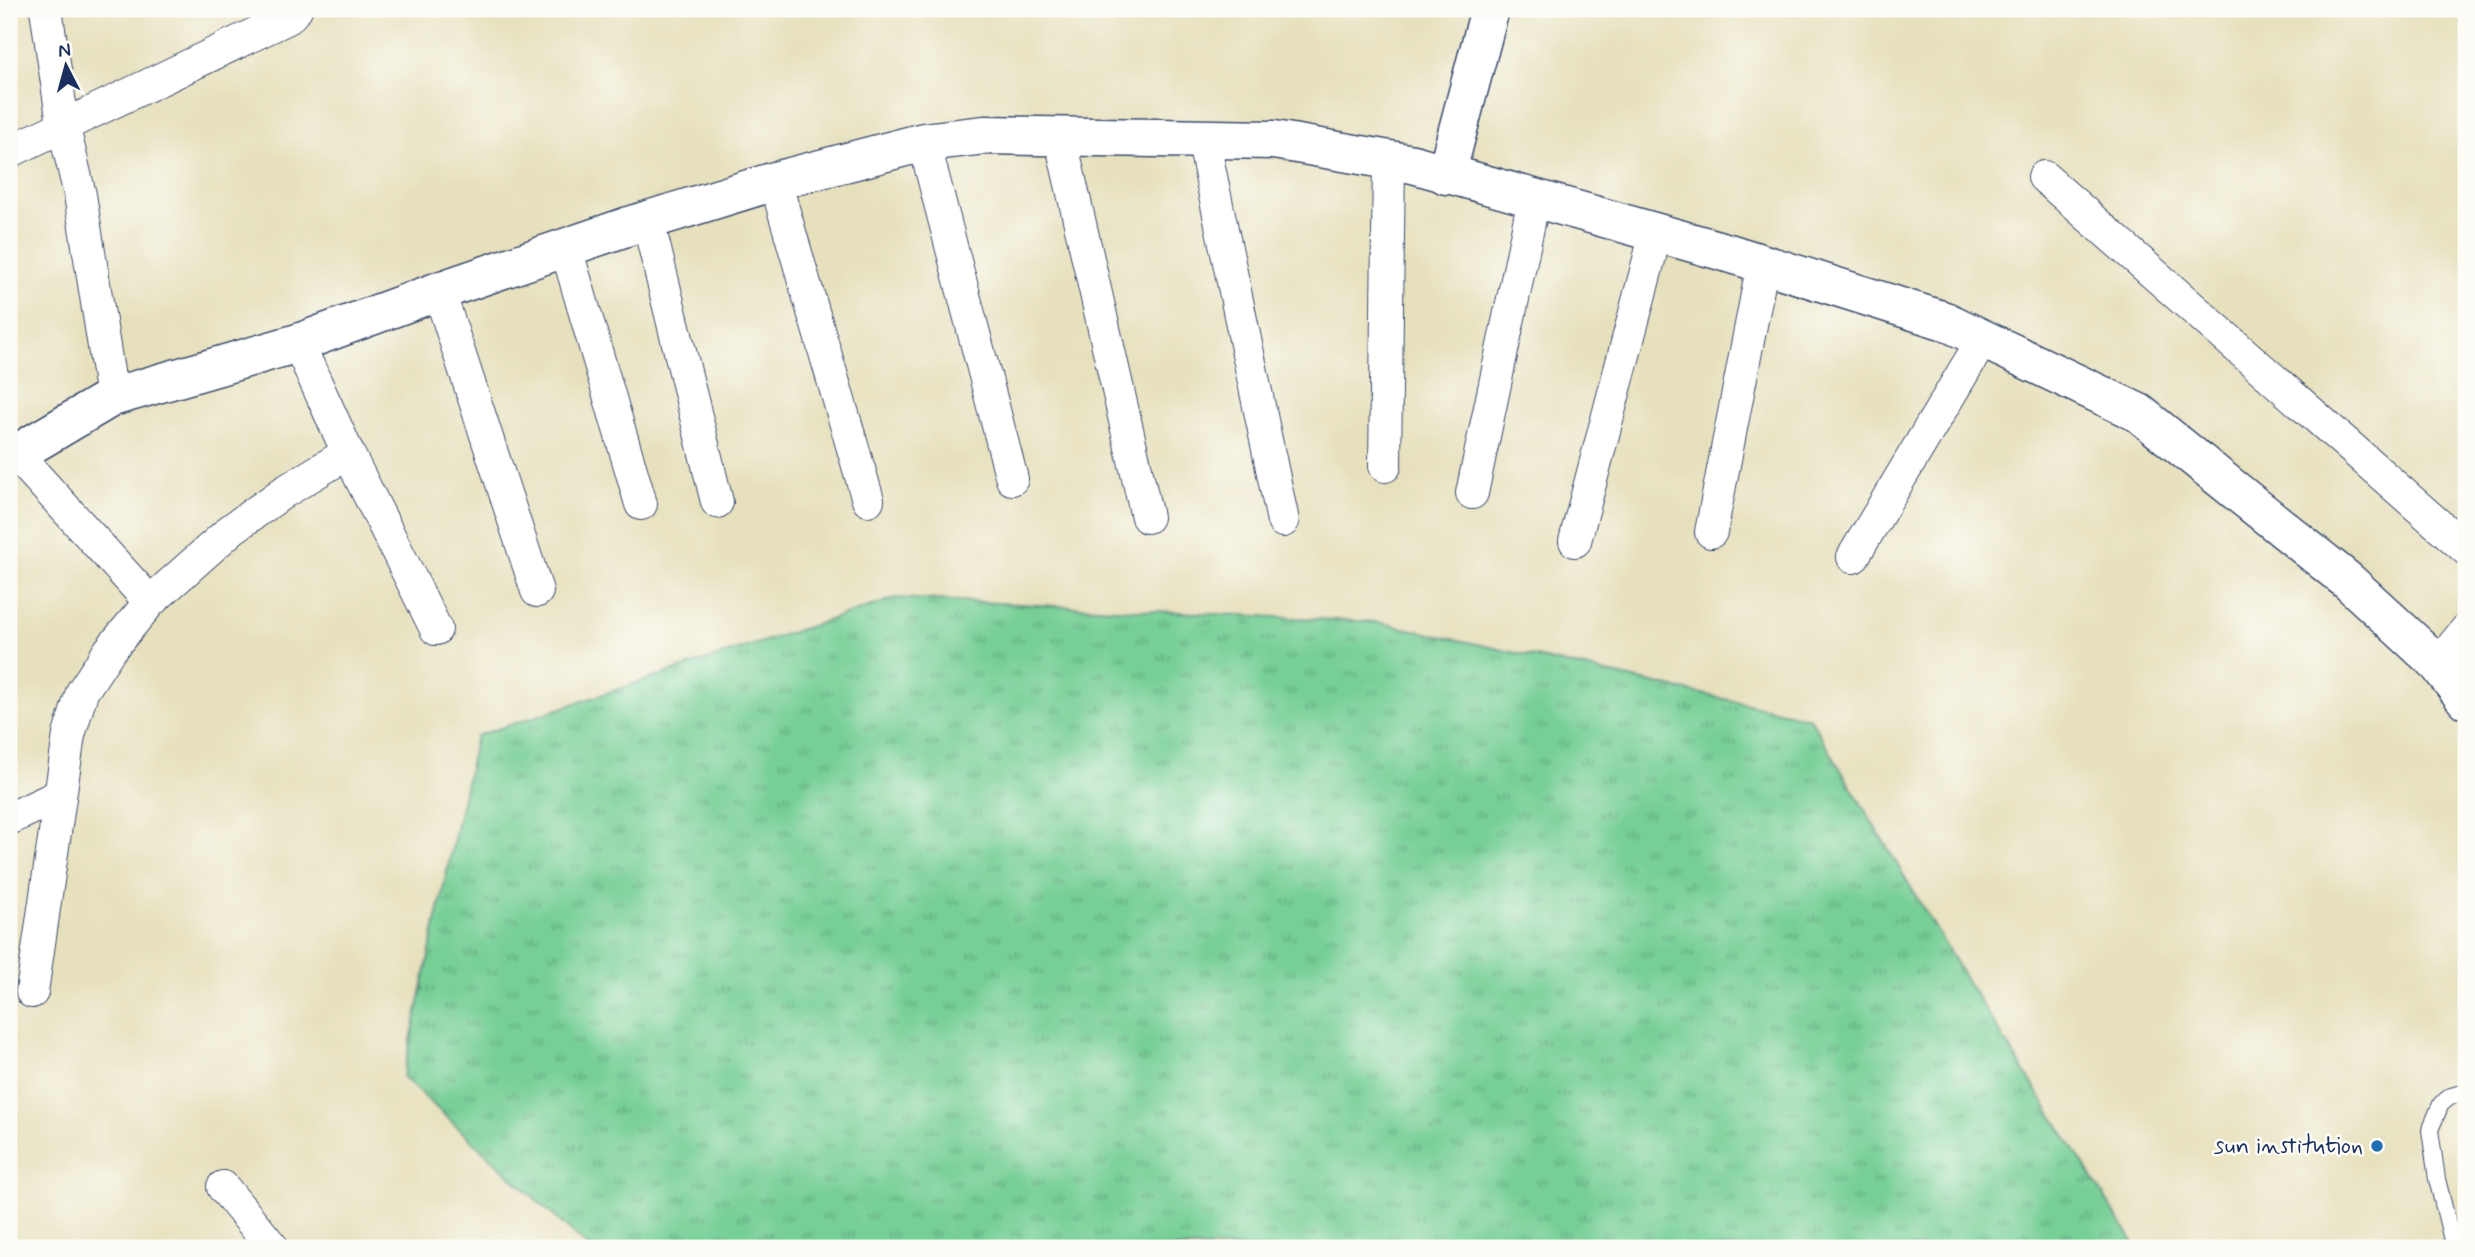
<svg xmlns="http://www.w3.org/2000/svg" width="2475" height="1257" viewBox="0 0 2475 1257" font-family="Mynerve,sans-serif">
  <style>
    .grass { fill: url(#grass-tufts); stroke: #487f7a; stroke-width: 2 }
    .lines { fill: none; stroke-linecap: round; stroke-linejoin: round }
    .service-casing { stroke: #394a6c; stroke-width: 18 }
    .minor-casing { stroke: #394a6c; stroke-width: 34 }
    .tertiary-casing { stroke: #394a6c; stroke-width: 41 }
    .service { stroke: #fff; stroke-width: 16 }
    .minor { stroke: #fff; stroke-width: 32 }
    .tertiary { stroke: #fff; stroke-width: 38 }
    .poi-dot { fill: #1f6fb2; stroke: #fdfcf7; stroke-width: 2.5 }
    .labels { text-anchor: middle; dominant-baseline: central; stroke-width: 5; stroke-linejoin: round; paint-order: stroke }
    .poi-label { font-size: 24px; fill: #1b2f5e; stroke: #fdfcf7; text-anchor: end }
  </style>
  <defs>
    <pattern id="grass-tufts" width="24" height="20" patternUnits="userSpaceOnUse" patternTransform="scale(1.75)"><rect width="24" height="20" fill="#76cf95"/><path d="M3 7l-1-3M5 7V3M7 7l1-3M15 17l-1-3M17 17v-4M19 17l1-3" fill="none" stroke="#60a87d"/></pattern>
  </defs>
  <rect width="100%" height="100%" fill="#fdfcf7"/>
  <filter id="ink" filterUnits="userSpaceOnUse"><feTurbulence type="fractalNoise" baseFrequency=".0143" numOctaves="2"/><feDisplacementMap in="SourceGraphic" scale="14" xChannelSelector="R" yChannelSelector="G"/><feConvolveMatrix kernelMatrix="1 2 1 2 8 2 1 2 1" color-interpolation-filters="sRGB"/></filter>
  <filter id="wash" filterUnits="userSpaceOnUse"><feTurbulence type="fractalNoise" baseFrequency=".00686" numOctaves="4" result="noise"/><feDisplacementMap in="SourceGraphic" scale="28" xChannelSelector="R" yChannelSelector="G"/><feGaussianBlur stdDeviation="1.57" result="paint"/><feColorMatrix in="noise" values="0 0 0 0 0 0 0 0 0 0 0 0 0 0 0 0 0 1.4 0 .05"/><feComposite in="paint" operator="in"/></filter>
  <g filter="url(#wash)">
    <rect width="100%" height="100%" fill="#e6e0bc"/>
    <path class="grass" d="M896,598L1377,622L1810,718L1966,980L2137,1248H589L403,1077L476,736Z"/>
  </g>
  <g filter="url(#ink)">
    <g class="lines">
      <defs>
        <path id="service" d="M2454,1248L2437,1179L2430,1130L2441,1104L2451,1096L2466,1092"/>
        <g id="minor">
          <path d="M46,9L63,124L80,195L112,397"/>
          <path d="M1060,136L1147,517"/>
          <path d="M1203,138L1283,521"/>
          <path d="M924,142L1012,479"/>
          <path d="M9,152L288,18L296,9"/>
          <path d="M2044,177L2466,549"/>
          <path d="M775,181L868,500"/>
          <path d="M648,221L717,502"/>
          <path d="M566,248L641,504"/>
          <path d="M439,291L537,591"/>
          <path d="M298,343L348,453L436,629"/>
          <path d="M16,454L150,602"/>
          <path d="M1385,466L1389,160"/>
          <path d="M1472,493L1534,199"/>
          <path d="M1711,532L1763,263"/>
          <path d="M1575,541L1656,233"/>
          <path d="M1853,557L1983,339"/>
          <path d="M2438,664L2466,630"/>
          <path d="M9,819L60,795"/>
          <path d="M32,992L69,735L82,692L109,651L150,602L232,529L284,492L348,453"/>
          <path d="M223,1187L273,1248"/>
        </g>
        <g id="tertiary">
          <path d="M1446,175L1490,9"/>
          <path d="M9,458L112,397L298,343L439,291L629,226L775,181L924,142L985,135L1274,140L1413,164L1732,254L1945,321L2139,413L2348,581L2438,664L2466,700"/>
        </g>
      </defs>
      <use href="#service" class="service-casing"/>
      <use href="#minor" class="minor-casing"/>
      <use href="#tertiary" class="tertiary-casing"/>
      <use href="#service" class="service"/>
      <use href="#minor" class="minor"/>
      <use href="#tertiary" class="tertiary"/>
    </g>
  </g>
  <circle class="poi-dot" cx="2377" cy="1146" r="7"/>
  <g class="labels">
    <g class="poi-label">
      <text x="2363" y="1146">sun institution</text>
    </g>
  </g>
  <rect width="2475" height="1257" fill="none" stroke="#fdfcf7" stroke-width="35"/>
  <g transform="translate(66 66) rotate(354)" stroke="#fdfcf7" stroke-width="5" paint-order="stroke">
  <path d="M0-5L12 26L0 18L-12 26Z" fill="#1b2f5e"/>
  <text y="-10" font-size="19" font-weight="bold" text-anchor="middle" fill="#1b2f5e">N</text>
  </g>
</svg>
